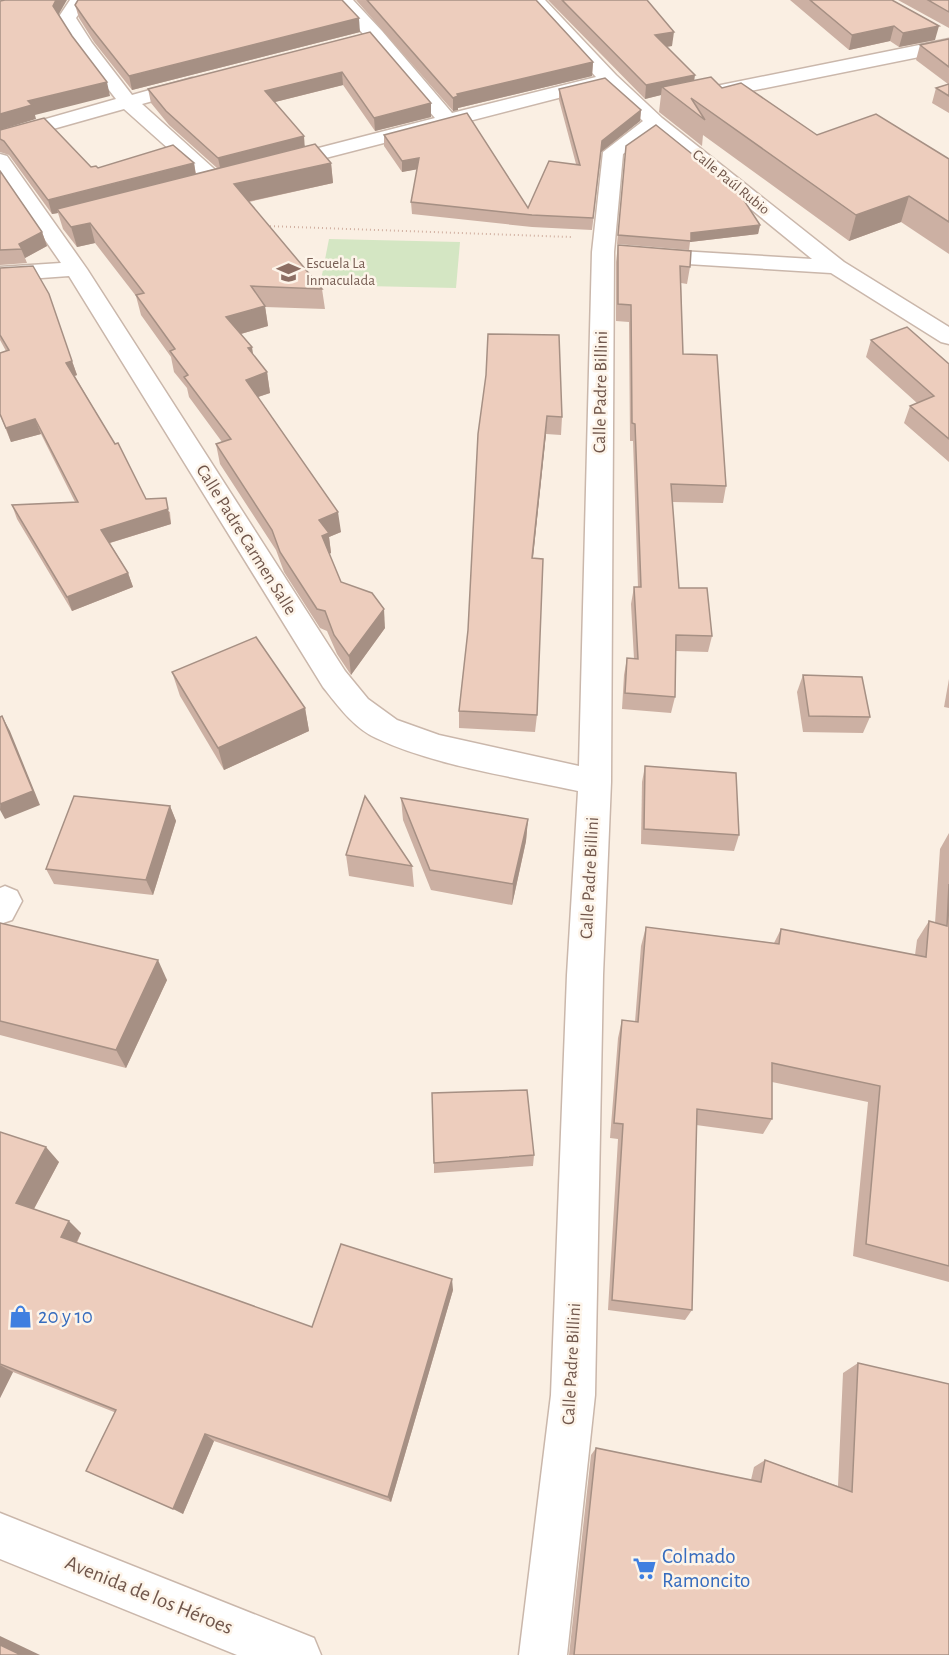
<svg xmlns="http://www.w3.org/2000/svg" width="949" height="1655" viewBox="0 0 949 1655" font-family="'Alegreya Sans',sans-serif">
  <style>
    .green { fill: #d4e6c3 }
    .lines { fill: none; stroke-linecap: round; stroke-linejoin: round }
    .minor-casing { stroke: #cab7ab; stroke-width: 3 }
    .tertiary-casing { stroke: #cab7ab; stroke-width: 3 }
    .path { stroke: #d1b0a1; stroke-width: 2; stroke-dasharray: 1 3; stroke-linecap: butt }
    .minor { fill: #fff; fill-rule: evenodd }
    .tertiary { fill: #fff; fill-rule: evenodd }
    .wall { fill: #ccb0a3 }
    .shaded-wall { fill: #a69084 }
    .building { fill: #edcdbd; stroke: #a69084; stroke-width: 1.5 }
    .labels { text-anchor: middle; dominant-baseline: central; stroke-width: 5; stroke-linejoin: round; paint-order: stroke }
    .far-street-label { font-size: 15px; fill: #70564b; stroke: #fdf4e9 }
    .far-education-label { font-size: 15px; fill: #785e54; stroke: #fdf4e9; text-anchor: start }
    .street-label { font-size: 18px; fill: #70564b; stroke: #fdf4e9 }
    .near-shop-label { font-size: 21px; fill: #366cbe; stroke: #fdf4e9; text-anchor: start }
    .near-street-label { font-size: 21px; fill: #70564b; stroke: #fdf4e9 }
  </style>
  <rect width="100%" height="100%" fill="#faefe3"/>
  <path class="green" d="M329,239L460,242L456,288L320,285Z"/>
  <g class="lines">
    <defs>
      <g id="minor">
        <path d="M70,0H88L76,18L92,43L132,95L192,78L199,80L202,84L199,88L142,104L222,176L225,180L222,184L215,186L208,184L124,109L14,140H0V132L116,99L77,49L58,18Z"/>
        <path d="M334,0H353L382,31L452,113L596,77L526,0H545L616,75L662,118L844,262L949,327V344L941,342L831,273L639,261L636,256L639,251L647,249L812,259L655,131L623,154L614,252L611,782L603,975L595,1395L567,1655H519L551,1395L567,975L578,791C515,777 435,766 376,738C354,728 338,706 323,687L69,276L0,281V267L61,263L0,175V154L7,156L87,269L345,671L368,699L397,720L439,735L579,766L592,252L603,152L643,121L605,86L279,170L272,168L269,164L272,160L435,118Z"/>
        <path d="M949,39V51L701,101L694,99L691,95L694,91L701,89Z"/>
        <path d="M5,886L17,891L22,901L12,920L0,924V888Z"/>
      </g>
      <path id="tertiary" d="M0,1513L314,1638L321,1655H237L0,1559Z"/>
    </defs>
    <use href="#minor" class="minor-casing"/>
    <use href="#tertiary" class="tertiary-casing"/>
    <path class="path" d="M266,226L571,237"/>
    <use href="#minor" class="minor"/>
    <use href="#tertiary" class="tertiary"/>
  </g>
  <g class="wall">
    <path d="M356,0H536L593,62L592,76L458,108V110L453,111Z"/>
    <path d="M548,0H647L672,46L667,47L694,80L722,88L817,135L949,159V254L901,222L849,241L703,135L702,146L659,112L661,95L645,99Z"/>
    <path d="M790,0H892L935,40L899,47L890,41L849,50Z"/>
    <path d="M898,0H949V28Z"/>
    <path d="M75,5L360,32L132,90L94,42L79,18Z"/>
    <path d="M370,32L431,103V117L375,131L343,85L275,102L305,146L331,163L333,183L249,202L322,289L325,309L265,307L268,326L241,334L253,355L267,372L270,393L258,397L341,532L329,537L331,553L329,554L341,582L385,628L351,675L337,654L327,631L320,628L284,572L276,550L220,464L216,444L222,442L189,397L187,388L174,372L171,357L141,315L136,296L95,243L77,247L63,229L58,213L52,214L9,155L0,152V130L91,167L98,168L194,163L196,174L217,168L169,125L151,103L148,89Z"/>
    <path d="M949,39V113L932,103L936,88L948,84L916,60L920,45Z"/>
    <path d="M559,89L641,110L640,121L601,152L592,230L532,227L412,214L411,202L417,169L402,172L384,146V135L528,208L576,164L559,100Z"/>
    <path d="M626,146L760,225L758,234L690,242L689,250L617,244Z"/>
    <path d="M0,171L42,232L47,246L25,258L27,263L0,265Z"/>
    <path d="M618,245L690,267L687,284L681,283L683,354L726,486L723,503L672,502L679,588L712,636L708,652L676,651L675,697L671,713L622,709L624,675L627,658L634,659L631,604L634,587H638L633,441H630L629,322L616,321V262Z"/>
    <path d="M0,268L72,361L77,375L75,376L146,499L170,512L171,524L110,543L128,573L133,587L72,611L17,519L12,505L75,502L41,434L11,442L0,415V353L6,351L0,340Z"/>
    <path d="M871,340L949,364V462L904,423L910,406L917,403L866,357Z"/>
    <path d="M486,375L562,417L561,435L546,434L533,558L537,715L535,732L459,728V711L468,630Z"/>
    <path d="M172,672L305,708L309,731L224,770L180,696Z"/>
    <path d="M803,675L870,717L863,733L803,732L797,692Z"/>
    <path d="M949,679V708L944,707Z"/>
    <path d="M645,766L739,835L734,851L641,844L642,782Z"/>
    <path d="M401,798L528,819L526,841L512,905L431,890L403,820Z"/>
    <path d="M170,806L176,821L153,895L54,884L46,869Z"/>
    <path d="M949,833V1282L853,1256L868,1102L772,1082V1119L763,1134L696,1125L692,1310L685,1320L608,1310L618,1139L610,1138L618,1038L622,1020L635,1022L641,946L646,927L774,943L781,929L915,955L917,940L929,921L935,923L940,849Z"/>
    <path d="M346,855L412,866L414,887L349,876Z"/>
    <path d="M0,923L167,980L126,1068L0,1035Z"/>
    <path d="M0,1132L59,1162L34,1209L81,1233L77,1243L312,1327L453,1290L391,1502L214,1441L183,1514L114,1412L13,1372L0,1398Z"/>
    <path d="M534,1155L533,1166L434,1173V1163Z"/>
    <path d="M858,1363L949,1655H569L591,1455L596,1448L751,1480L754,1467L765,1460L838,1486L843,1373Z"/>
  </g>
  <g class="shaded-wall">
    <path d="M56,0H67L56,19L53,6Z"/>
    <path d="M359,18L360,32L132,90L129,76Z"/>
    <path d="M894,26L890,41L849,50L852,35Z"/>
    <path d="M939,26L935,40L899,47L903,33Z"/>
    <path d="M674,32L672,46L654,48L655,35Z"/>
    <path d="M593,62L592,76L458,108V110L453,111V98L457,94Z"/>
    <path d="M342,72L343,85L267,104L265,91Z"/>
    <path d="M695,75L693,89L662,87L661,95L645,99L646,85Z"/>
    <path d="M107,82L110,96L35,115L36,119L0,130V114L28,101Z"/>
    <path d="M431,103V117L375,131L374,118Z"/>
    <path d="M641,110L640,121L601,152L592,230L602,141Z"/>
    <path d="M304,136L305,150L221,172L218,158Z"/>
    <path d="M419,158V169L402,172V161Z"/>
    <path d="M194,163L196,177L57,209L58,213L52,214L48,200Z"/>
    <path d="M331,163L333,183L237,204L234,184Z"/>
    <path d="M909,196L901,222L849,241L856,215Z"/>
    <path d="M90,223L95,243L77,247L71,227Z"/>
    <path d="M760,225L758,234L690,242L691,233Z"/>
    <path d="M42,232L47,246L25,258L19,244Z"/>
    <path d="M265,306L268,326L230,337L226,317Z"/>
    <path d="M252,347L255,367L248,348Z"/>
    <path d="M72,361L77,375L71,377L66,363Z"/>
    <path d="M267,372L270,393L249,400L246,380Z"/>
    <path d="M547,416L546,434L531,576L532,558Z"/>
    <path d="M35,419L41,434L11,442L6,428Z"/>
    <path d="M166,498L171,524L106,544L101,530Z"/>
    <path d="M338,512L341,532L329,537L331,553L325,556L319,520Z"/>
    <path d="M128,573L133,587L72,611L67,597Z"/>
    <path d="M384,609L385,628L351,675L349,656Z"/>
    <path d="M305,708L309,731L224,770L218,748Z"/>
    <path d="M2,716L10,731L40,805L5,819L0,810Z"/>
    <path d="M170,806L176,821L153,895L146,880Z"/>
    <path d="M528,819L526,841L512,905L513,884Z"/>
    <path d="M158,960L167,980L126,1068L116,1050Z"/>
    <path d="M46,1147L59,1162L30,1216L16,1203Z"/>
    <path d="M69,1221L81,1233L73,1249L61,1237Z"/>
    <path d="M452,1279L453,1290L391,1502L388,1497Z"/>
    <path d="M0,1365L13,1372L0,1398Z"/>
    <path d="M205,1434L214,1441L183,1514L173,1509Z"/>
    <path d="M0,1636L40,1655H21L0,1645Z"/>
  </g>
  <g class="building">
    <path d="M5,0H56L53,6L72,36L107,82L28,101L32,105L0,114V1Z"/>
    <path d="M78,0H342L359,18L129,76L91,28L75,5Z"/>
    <path d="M367,0H536L593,62L457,94L458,96L453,98Z"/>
    <path d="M562,0H647L674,32L655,35L695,75L646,85Z"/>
    <path d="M810,0H892L939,26L903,33L894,26L852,35Z"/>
    <path d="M928,0H949V12Z"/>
    <path d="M370,32L431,103L374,118L342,72L265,91L304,136L218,158L166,111L148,89Z"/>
    <path d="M949,39V67L920,45Z"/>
    <path d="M711,77L722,88L741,83L817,135L876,114L949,159V222L909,196L856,215L691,98L705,120L662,87Z"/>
    <path d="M605,78L641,110L602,141L593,218L532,215L411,202L419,158L402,161L384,135L467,113L528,208L549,161L580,165L559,89Z"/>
    <path d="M949,84V96L936,88Z"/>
    <path d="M44,118L91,167L96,166L98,168L173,145L194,163L48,200L4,141L0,139V130Z"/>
    <path d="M656,125L738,191L760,225L691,233V241L618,235L626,146Z"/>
    <path d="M315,144L331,163L234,184L322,289L251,286L265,306L226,317L252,347L248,348L267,372L246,380L338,512L319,520L329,533L322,536L341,582L372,593L384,609L349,656L334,635L325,611L317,609L280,552L272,530L216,444L231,439L184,377L188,375L170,351L175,349L136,295L144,293L90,223L71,227L57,209Z"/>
    <path d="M0,171L42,232L19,244L22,249L0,250Z"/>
    <path d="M618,245L691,251L690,267L680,266L683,354L717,355L726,486L671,484L679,588H707L712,636L676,635L675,697L625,693L627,658L638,659L634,587H641L635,424L632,423L631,305L618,304Z"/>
    <path d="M33,266L49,294L72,361L66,363L115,444L118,443L146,499L166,498L168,509L101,530L128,573L67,597L12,505L78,502L35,419L6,428L0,414V353L9,350L0,335V268Z"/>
    <path d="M907,327L949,364V439L910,406L934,396L871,340Z"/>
    <path d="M488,334L559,335L562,417L547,416L532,558L543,559L537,715L459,711L468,630L478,434L486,375Z"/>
    <path d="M256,637L305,708L218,748L172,672Z"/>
    <path d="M803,675L862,677L870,717L809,716Z"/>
    <path d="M2,716L33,791L0,804V717Z"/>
    <path d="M645,766L736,773L739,835L644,829Z"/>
    <path d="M74,796L170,806L146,880L46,869Z"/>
    <path d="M365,796L412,866L346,855Z"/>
    <path d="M401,798L528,819L513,884L430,870Z"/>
    <path d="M949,884V1266L866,1244L880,1086L772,1063V1119L697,1109L692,1310L612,1300L623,1124L614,1123L622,1020L638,1022L646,927L779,944L781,929L926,957L929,921L947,926Z"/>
    <path d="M0,923L158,960L116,1050L0,1021Z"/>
    <path d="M527,1090L534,1155L434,1163L432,1093Z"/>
    <path d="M0,1132L46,1147L16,1203L69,1221L61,1237L312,1327L341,1244L452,1279L388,1497L205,1434L173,1509L86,1471L116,1410L0,1364Z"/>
    <path d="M858,1363L949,1384V1655H574L596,1448L761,1482L765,1460L852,1492Z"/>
    <path d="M0,1645L21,1655H0Z"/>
  </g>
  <defs>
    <symbol id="school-bare" viewBox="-9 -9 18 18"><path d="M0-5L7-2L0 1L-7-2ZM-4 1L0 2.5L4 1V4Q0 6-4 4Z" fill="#8d6e63" stroke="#fdf4e9" stroke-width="2.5" paint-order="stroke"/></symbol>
    <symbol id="shop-bare" viewBox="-9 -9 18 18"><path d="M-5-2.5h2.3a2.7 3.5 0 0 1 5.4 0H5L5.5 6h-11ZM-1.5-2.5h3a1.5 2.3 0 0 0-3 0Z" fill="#3f7fe0" stroke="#fdf4e9" stroke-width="2.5" paint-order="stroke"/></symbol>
    <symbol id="supermarket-bare" viewBox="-9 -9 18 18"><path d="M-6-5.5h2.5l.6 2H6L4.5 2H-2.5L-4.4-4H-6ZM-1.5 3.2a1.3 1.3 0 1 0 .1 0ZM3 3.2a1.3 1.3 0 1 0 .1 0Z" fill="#3f7fe0" stroke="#fdf4e9" stroke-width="2.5" paint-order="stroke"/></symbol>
  </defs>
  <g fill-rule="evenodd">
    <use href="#school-bare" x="272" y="256" width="33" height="33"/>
    <use href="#shop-bare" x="4" y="1300" width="33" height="33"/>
    <use href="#supermarket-bare" x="628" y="1552" width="33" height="33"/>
  </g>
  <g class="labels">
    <g class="far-street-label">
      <text transform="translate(731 182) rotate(39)">Calle Paúl Rubio</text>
    </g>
    <g class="far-education-label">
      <text x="306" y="263">Escuela La<tspan x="306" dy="17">Inmaculada</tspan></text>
    </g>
    <g class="street-label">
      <text transform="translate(601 392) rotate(-89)">Calle Padre Billini</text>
      <text transform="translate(246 540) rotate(58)">Calle Padre Carmen Salle</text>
      <text transform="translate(590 878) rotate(-87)">Calle Padre Billini</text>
      <text transform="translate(572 1364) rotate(-87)">Calle Padre Billini</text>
    </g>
    <g class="near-shop-label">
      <text x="38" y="1316">20 y 10</text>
      <text x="662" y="1556">Colmado<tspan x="662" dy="24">Ramoncito</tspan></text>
    </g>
    <g class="near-street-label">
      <text transform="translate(149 1595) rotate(22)">Avenida de los Héroes</text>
    </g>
  </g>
</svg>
